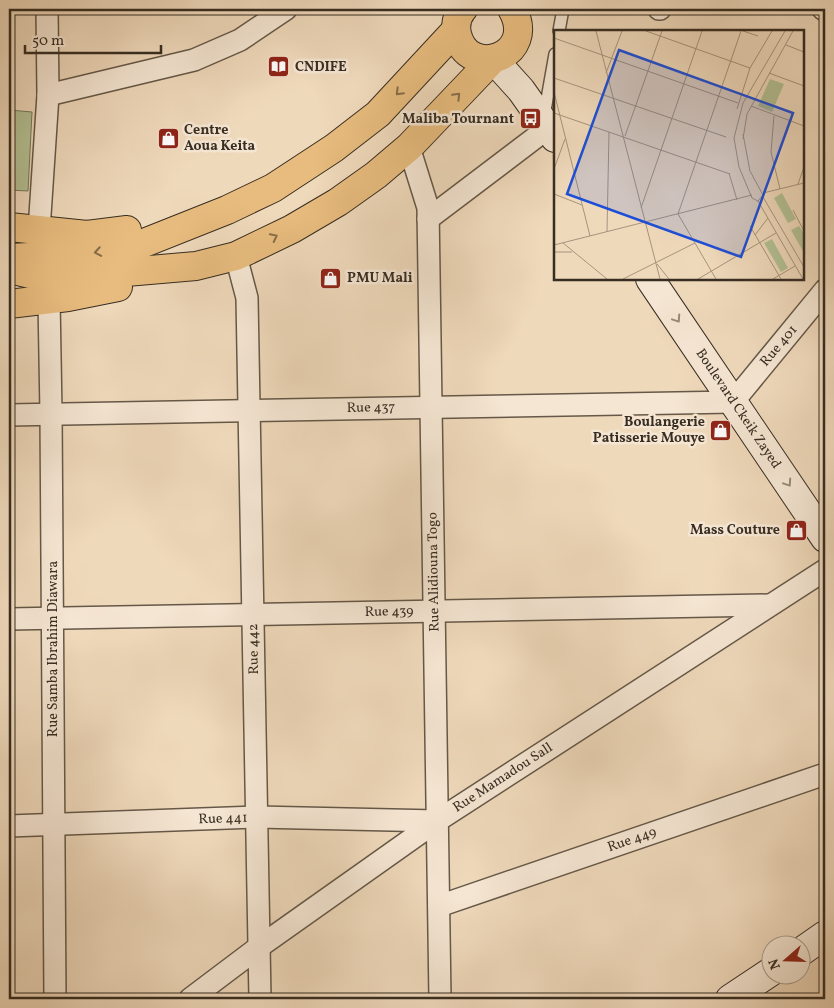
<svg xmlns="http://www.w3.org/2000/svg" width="834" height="1008" viewBox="0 0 834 1008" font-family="Vollkorn,serif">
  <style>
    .green { fill: #b3c094; stroke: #75765b }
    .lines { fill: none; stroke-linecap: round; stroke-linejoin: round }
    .lane-casing { stroke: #655848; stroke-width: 14 }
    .street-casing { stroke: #655848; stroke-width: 24 }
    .secondary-casing { stroke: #372d22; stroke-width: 30 }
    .highway-casing { stroke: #372d22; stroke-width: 30 }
    .lane { stroke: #f5e6d3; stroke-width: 11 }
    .street { stroke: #f5e6d3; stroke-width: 21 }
    .secondary { stroke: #f5e6d3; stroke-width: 28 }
    .highway { stroke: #e8bc7e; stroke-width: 28 }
    .oneway { stroke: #876d4b }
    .oneway2 { stroke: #968a7a }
    .labels { text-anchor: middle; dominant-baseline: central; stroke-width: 5; stroke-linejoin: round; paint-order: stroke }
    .poi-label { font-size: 14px; font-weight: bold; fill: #372d22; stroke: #f5e6d3; text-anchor: start }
    .street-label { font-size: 14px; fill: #372d22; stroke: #f5e6d3 }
    .inset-road { fill: none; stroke: #a5947e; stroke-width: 1 }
    .view { fill: #1d4ed8; fill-opacity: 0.15; stroke: #1d4ed8; stroke-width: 2.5 }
    .inset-edge { fill: none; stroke: #372d22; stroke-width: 2.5 }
  </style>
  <rect width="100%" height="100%" fill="#efd9bb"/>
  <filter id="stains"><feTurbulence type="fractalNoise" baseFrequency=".004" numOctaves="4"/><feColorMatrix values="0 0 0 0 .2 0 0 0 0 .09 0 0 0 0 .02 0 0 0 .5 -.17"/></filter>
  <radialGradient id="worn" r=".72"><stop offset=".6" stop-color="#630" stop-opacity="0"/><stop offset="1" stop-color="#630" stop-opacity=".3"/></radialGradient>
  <path class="green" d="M9,110L32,112L28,191L9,190Z"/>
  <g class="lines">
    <defs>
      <g id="lane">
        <path d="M559,31L563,9"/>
        <path d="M544,116L555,54"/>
      </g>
      <g id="street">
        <path d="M659,9H660"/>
        <path d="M823,9L825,10"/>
        <path d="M48,95L194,60L240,40L286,9"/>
        <path d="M409,147L428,208L440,999"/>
        <path d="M428,219L548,128"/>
        <path d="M39,230L48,95L47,9"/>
        <path d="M236,256L247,298L260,999"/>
        <path d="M49,300L51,414L55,999"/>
        <path d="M9,415L733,402L825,290"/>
        <path d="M9,619L769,605"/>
        <path d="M9,826L257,817L437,821"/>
        <path d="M439,906L825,774"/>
        <path d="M190,999L259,947L437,821L825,570"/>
      </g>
      <g id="secondary">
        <path d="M493,59L521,90L555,138"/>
        <path d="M650,279L825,538"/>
        <path d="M802,951L825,935"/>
        <path d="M730,999L772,971"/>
      </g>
      <g id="highway">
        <path d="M463,9C457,16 455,25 457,34C468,81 539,56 512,9"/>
        <path d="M9,227L87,235L127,230"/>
        <path d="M9,258L92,254L144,243L227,210L273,188L334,148L378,114L456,30"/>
        <path d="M9,269L38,276L91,275L196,266L236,256L292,229L338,202L376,175L409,147L493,59"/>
        <path d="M9,304L68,297L118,287"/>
      </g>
    </defs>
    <use href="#lane" class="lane-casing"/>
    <use href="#street" class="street-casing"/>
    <use href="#secondary" class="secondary-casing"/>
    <use href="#highway" class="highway-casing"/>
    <use href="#lane" class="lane"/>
    <use href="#street" class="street"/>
    <use href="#secondary" class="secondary"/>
    <use href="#highway" class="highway"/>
  </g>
  <defs><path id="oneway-chevron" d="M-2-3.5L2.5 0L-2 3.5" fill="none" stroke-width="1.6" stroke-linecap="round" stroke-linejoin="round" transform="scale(1.25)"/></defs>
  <g class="oneway">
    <use href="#oneway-chevron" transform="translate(399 92) rotate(135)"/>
    <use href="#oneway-chevron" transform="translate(457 96) rotate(-46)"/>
    <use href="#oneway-chevron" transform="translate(274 237) rotate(-26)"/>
    <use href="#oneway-chevron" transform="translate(98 252) rotate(170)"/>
  </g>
  <g class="oneway2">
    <use href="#oneway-chevron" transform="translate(677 319) rotate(56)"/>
    <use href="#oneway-chevron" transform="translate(788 483) rotate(56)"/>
  </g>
  <defs>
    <symbol id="library-square" viewBox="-11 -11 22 22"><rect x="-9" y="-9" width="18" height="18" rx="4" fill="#8f2418" stroke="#f5e6d3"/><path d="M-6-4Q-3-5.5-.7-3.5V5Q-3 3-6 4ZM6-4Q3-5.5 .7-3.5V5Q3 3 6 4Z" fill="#fff"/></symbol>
    <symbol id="bus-square" viewBox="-11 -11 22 22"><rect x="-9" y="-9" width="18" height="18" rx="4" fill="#8f2418" stroke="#f5e6d3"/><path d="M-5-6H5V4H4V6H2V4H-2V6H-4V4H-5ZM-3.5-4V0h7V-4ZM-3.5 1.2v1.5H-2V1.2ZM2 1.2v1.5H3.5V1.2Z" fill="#fff"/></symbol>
    <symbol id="shop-square" viewBox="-11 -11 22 22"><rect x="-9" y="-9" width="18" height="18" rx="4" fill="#8f2418" stroke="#f5e6d3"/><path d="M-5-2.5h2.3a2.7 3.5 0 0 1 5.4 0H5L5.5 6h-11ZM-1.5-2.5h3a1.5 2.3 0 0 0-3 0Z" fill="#fff"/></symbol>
  </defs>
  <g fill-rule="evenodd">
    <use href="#library-square" x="266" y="54" width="25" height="25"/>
    <use href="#bus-square" x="518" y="106" width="25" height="25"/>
    <use href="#shop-square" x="156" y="126" width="25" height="25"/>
    <use href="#shop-square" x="318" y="266" width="25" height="25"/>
    <use href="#shop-square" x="708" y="418" width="25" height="25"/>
    <use href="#shop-square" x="784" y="518" width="25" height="25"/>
  </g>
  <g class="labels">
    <g class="poi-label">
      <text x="295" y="67">CNDIFE</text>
      <text x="514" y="119" text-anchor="end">Maliba Tournant</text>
      <text x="184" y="130">Centre<tspan x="184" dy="16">Aoua Keita</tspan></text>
      <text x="347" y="278">PMU Mali</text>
      <text x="705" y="422" text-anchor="end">Boulangerie<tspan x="705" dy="16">Patisserie Mouye</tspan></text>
      <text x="780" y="530" text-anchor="end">Mass Couture</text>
    </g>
    <g class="street-label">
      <text transform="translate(779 346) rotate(-50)">Rue 401</text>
      <text transform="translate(371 408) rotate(-1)">Rue 437</text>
      <text transform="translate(738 409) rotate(56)">Boulevard Ckeik Zayed</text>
      <text transform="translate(434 572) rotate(-91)">Rue Alidiouna Togo</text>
      <text transform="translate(389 612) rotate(-1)">Rue 439</text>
      <text transform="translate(53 649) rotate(-90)">Rue Samba Ibrahim Diawara</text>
      <text transform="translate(254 649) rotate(-91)">Rue 442</text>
      <text transform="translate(503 778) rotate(-33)">Rue Mamadou Sall</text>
      <text transform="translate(223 819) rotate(-2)">Rue 441</text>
      <text transform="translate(632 840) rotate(-19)">Rue 449</text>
    </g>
  </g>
  <g transform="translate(554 30)">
    <rect width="250" height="250" fill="#efd9bb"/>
    <path d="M216,49L230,54L218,82L204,76ZM228,163L242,189L234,193L220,168ZM245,196L250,203V223L237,200ZM218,209L234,238L227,242L210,213Z" fill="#b3c094"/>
    <path class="inset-road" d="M42,1L106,249M92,1L196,38M189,1L204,6M231,1L189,73L180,108L185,137L198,168L204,171L249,249M0,8L184,73M232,15L250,22M52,43L68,1M215,43L250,56M0,48L172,107M0,62L36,206M197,76L250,96M183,79L196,38L218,1M0,83L176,144M220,86L217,122L226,159M189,104L196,141L209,165L204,171M71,106L108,1M189,109L193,84L239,1M0,139L11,109M175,143L183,170M244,154L250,137M209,163L250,153M0,164L28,175M209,167L250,237M87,178L148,1M239,180L250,201M196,196L227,249M53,202L55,102M201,205L214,188M9,213L53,249M0,215L198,165M0,222H18M103,234L115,249M69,249L141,213M144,249L222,203M162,249L124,184L187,1M219,249L241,236"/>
    <path class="view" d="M65,20L239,83L187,227L13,164Z"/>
    <rect width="250" height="250" class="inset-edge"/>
  </g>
  <rect width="834" height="1008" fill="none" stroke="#efd9bb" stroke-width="30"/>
  <rect x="10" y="10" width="814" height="988" fill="none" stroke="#372d22" stroke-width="2.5"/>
  <rect x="15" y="15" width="804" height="978" fill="none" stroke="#372d22"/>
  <g transform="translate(786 960) rotate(250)"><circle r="24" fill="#f5e6d3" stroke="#a99c8c"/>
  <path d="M0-4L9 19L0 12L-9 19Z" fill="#8f2418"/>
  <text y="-8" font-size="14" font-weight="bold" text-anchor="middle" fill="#372d22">N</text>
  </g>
  <path d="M25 45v8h136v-8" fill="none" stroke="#372d22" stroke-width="2.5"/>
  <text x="32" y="45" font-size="15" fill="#372d22" stroke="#f5e6d3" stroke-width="4" paint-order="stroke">50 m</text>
  <rect width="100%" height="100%" filter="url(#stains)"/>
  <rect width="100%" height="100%" fill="url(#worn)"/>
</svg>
